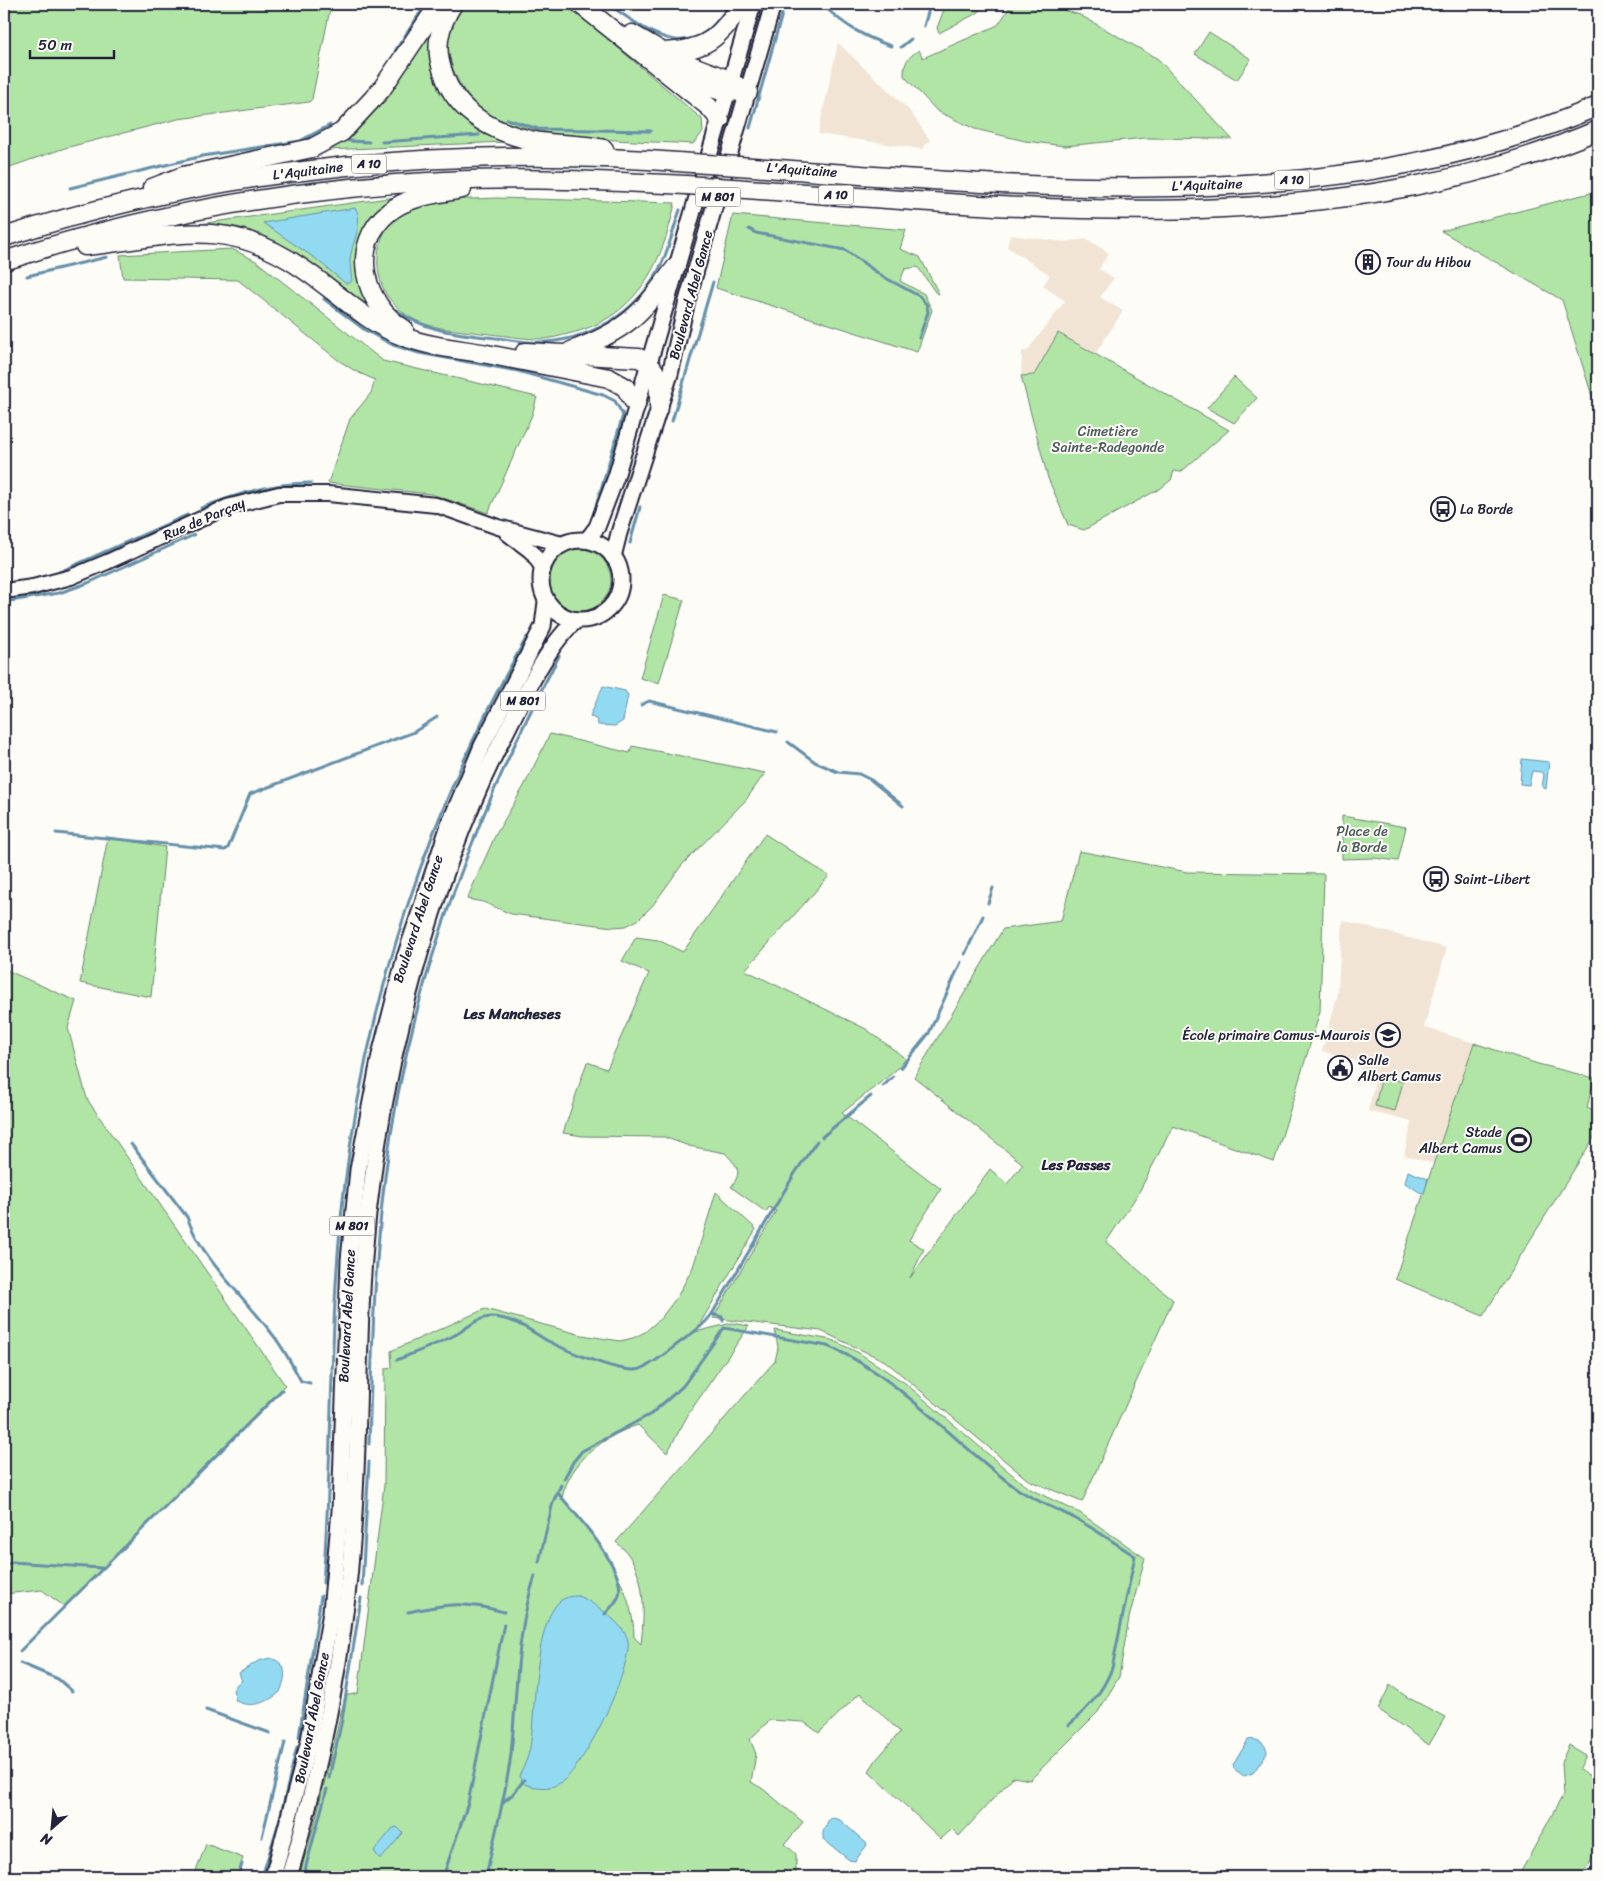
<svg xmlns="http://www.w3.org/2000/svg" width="1602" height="1881" viewBox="0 0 1602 1881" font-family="Sriracha,sans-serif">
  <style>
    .built { fill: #f1e4d5 }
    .green { fill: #b1e5a6; stroke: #6a8470 }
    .water { fill: #91daf2; stroke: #6590a9 }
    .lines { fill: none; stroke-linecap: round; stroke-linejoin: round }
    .stream { stroke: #6590a9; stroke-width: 3 }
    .secondary-casing { stroke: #22223b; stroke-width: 18 }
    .primary-casing { stroke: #22223b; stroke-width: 19 }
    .highway-casing { stroke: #22223b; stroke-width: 21 }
    .secondary { stroke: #fdfcf7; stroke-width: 14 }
    .primary { stroke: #fdfcf7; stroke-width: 15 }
    .highway { stroke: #fdfcf7; stroke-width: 18 }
    .highway-bridge-casing { stroke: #22223b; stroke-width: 21; stroke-linecap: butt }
    .highway-bridge { stroke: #fdfcf7; stroke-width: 18 }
    .labels { text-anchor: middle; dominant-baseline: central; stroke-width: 4; stroke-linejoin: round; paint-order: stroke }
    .shield { fill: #fdfcf7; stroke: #646373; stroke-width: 1 }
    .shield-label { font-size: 12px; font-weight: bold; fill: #22223b }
    .street-label { font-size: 14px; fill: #22223b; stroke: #fdfcf7 }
    .poi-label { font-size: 14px; fill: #22223b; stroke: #fdfcf7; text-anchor: start }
    .park-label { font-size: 14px; fill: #4d5c5b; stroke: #fdfcf7 }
    .neighbourhood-label { font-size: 15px; font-weight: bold; fill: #22223b; stroke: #fdfcf7 }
  </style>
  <rect width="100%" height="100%" fill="#fdfcf7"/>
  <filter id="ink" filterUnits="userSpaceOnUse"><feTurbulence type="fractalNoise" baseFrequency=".02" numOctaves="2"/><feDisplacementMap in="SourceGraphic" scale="10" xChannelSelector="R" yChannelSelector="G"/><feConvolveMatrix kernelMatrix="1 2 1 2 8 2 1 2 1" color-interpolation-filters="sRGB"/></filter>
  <g filter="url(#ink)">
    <g class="built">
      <path d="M838,43L909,110L930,140L922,149L818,134Z"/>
      <path d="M1010,235L1064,242L1087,239L1109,253L1099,269L1114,278L1100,297L1123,311L1095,354L1058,333L1034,375L1021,376L1022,351H1027L1065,301L1043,286L1050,275L1007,247Z"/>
      <path d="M1342,920L1447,948L1424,1027L1474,1043L1435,1164L1404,1155L1412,1122L1368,1111L1375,1081L1357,1079L1362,1063L1322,1051L1338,993Z"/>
    </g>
    <g class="green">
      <path d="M4,4H331L312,99L309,102L178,119L65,148L4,169Z"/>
      <path d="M465,4H564L570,7L702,119L703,132L693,144C637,140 517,142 476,105C465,95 457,80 452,66C444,40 447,25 465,4Z"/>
      <path d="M946,4H982L979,12L939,33L937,28Z"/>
      <path d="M1012,4H1043L1080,15L1158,59L1232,139L1145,138L1065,146L1025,141L975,129L937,111L904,76C904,62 907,58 919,50L923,58L998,25Z"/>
      <path d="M434,25L429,51L438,90L450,106L479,132L505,142L327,150L361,123Z"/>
      <path d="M1209,32L1251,59L1237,80L1195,54Z"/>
      <path d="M1598,191V415L1562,300L1441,231Z"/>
      <path d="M396,197L365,231L381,319C333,289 295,240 237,227C225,225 211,225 199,224Z"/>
      <path d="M496,198L675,203C662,266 635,319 568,334C559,336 550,339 542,339C522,339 501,335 481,333C459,330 423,329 405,314C399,309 388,299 385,292C370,262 378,223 410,208C431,197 471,200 496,198Z"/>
      <path d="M733,215L906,230L900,249L920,257L939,294L935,292L918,267L905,269L900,281L924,294L932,310L917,352L716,288Z"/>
      <path d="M232,249L256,261L383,361L537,397L532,415L488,513L431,494L328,483L350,419L371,393L375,380L355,371L338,360L238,280L123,278L120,255Z"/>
      <path d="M1058,333L1229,430L1181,472L1174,471L1171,480L1161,488L1084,530L1068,525L1048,478L1021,376L1034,375Z"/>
      <path d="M1234,377L1257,398L1234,423L1207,408Z"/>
      <circle cx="580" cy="580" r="31"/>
      <path d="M664,595L684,600L659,683L640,678Z"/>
      <path d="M550,734L630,753L632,746L765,773L745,801L681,866L653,905L638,920L626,926L613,927L511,914L483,902L467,899L495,836L524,786Z"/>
      <path d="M1342,816L1406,827L1398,861L1374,858L1342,859Z"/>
      <path d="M765,834L829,876L745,970L866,1029L906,1059L895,1071L842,1113L941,1189L909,1240L924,1249L910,1278L990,1169L1007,1184L1023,1164L914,1077L1003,929L1061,921L1079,851L1187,872L1324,874L1320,1012L1274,1162L1173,1126L1138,1194L1106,1242L1173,1300L1082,1502L1028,1480L885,1361L821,1331L713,1318L776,1211L769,1207L766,1212L731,1187C743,1171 738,1167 725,1153L689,1146L664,1137L583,1136L563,1133L587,1062L607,1069L649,973L622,961L636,937L658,940L683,952Z"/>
      <path d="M108,837L165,847L151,997L80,983Z"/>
      <path d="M4,969L76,1001L68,1028L87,1099L285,1385L65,1607L42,1590L4,1594Z"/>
      <path d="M1474,1043L1538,1064L1594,1078L1587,1108L1598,1113V1131L1483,1316L1395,1279Z"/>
      <path d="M1382,1076L1403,1082L1395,1111L1375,1106Z"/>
      <path d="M716,1192L756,1229L695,1332L732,1323L749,1326L689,1413L667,1453L638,1425C604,1436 570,1461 562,1498C595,1536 634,1585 634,1637L641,1644C645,1609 647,1566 616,1542L775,1361L778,1348L775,1330L832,1340L859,1353L905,1383L1028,1488L1080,1513L1145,1558L1129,1618L1119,1677L1098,1712L1030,1780L1013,1777L959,1836L952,1829L941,1839L869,1771L876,1760L900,1732L860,1693L819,1733L804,1722L770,1720L750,1739L756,1754L751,1782L763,1789L803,1822L785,1844L796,1854V1877H299L314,1826L345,1696L358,1693L384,1485L385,1369L392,1368L391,1351L485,1309L582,1335L620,1341L633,1338L645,1332L661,1318L677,1297L693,1267Z"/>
      <path d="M1390,1685L1407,1697L1445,1717L1429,1745L1378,1709Z"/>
      <path d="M1569,1745L1586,1755L1579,1770L1598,1780V1846L1583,1877H1518L1563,1795L1561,1762Z"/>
      <path d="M206,1844L243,1858L237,1877H194Z"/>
    </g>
    <g class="water">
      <path d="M355,208C365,220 351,245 350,260C350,266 351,273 352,280L350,283H345L316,259L263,223Z"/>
      <path d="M603,686L625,691L628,695L623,721L615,726L598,725L597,720L590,716Z"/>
      <path d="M1522,759L1549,762L1546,789L1542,787L1544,775L1541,772L1532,771L1529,785L1520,784Z"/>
      <path d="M1408,1171L1428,1179L1424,1193H1421L1405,1183Z"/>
      <path d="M578,1596C592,1601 626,1625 628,1641C632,1669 584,1769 560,1783C552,1788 545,1788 537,1787C528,1786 523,1785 519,1776C525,1765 530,1753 531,1740C535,1709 535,1621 560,1601C565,1597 572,1596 578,1596Z"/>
      <path d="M270,1658C289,1663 286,1677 280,1692C269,1702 251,1709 236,1701L233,1690L237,1684L242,1681L239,1673L258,1661Z"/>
      <path d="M1248,1740C1257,1738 1267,1743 1267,1753L1253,1773L1244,1776L1234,1769L1233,1765Z"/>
      <path d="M833,1818L840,1820L866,1843L867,1845L855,1861L849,1860L823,1839V1832L829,1819Z"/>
      <path d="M397,1827L403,1833L382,1858H379L374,1851L393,1828Z"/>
    </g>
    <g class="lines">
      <g class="stream">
        <path d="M608,4C652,35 693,67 729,4"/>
        <path d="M827,4L824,6C845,26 864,37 891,46"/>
        <path d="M924,26L929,9"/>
        <path d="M901,47L911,39"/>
        <path d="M395,51L426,4"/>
        <path d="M507,119L538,129L651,131"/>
        <path d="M750,128L782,14"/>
        <path d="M349,141L369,142"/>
        <path d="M382,142L479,135"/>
        <path d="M70,188L203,156L300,141L330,125"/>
        <path d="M749,229L756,233L845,250L882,276L919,296L927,305L928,312L919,338"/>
        <path d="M27,276L107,257"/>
        <path d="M324,299L365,330L393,345L419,353L518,371L603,395L615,401L623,415L594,513"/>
        <path d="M396,310C423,330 454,333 486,337C500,338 514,341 528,342C585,345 640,314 663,261C670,244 674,227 680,210"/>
        <path d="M672,421L713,282"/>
        <path d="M201,508C237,494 273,483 311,483"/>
        <path d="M630,543L640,507"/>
        <path d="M59,572L187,515"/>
        <path d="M4,602L59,593L88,583L194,535"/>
        <path d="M641,705L649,701L777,732"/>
        <path d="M788,742L815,762L838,772L859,774L871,780L903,806"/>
        <path d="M56,833L225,850L228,848L250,794L414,732L437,717"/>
        <path d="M988,903L993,888"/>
        <path d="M965,954L983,916"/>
        <path d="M901,1068L929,1033L961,962"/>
        <path d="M883,1086L893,1077"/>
        <path d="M822,1137L871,1096"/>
        <path d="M131,1144L187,1217C203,1262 245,1297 273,1335C284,1349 293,1366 301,1381L310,1383"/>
        <path d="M723,1321L722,1317L712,1314L795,1173L817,1141"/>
        <path d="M397,1360C416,1352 435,1345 453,1336C466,1330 475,1318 490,1317C511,1317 529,1329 546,1340C563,1349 622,1375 640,1369C652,1365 665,1354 675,1346C689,1335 702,1328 712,1314"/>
        <path d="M369,1444C372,1355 374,1266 385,1177C407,993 473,818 559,656"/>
        <path d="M564,1479L573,1462L582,1451L651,1414L683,1386L724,1328L827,1346C892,1371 952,1440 1008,1482C1029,1499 1054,1507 1078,1520C1098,1531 1116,1544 1135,1556L1112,1668C1103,1692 1088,1708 1069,1725"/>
        <path d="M557,1492C574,1512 626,1568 619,1595C617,1602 610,1608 605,1614"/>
        <path d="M539,1562L553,1502L561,1485"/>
        <path d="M4,1566L12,1562L101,1568"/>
        <path d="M323,1583C333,1455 329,1327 343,1199C366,1002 428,809 527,637"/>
        <path d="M362,1586L369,1462"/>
        <path d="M408,1612C449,1604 463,1601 504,1612"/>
        <path d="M20,1651L282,1390"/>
        <path d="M20,1663L58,1679L72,1691"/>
        <path d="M206,1710L270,1733"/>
        <path d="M299,1737L321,1596"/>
        <path d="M329,1778L342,1720L361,1598"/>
        <path d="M503,1802L513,1794L524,1780"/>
        <path d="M262,1837L285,1742"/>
        <path d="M238,1877L242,1864"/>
        <path d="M262,1877L279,1822L297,1747"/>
        <path d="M303,1877L327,1789"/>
        <path d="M443,1877L468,1803L504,1624"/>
        <path d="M486,1877C494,1836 506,1795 511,1754C517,1694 516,1634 535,1576"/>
      </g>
      <defs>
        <g id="secondary">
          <path d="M507,533L532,552L542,567"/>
          <path d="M4,591L33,587L71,577L107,562L227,507L279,494H328L436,505L498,527L562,544"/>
        </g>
        <g id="primary">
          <circle cx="581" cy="580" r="40"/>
          <path d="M587,540L597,527L616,477L753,4"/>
          <path d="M613,557L619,533L670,374L687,301L773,4"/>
          <path d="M273,1877L309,1741L331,1612L340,1511L349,1260L358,1170L380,1055L405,957L449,825L482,746L543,626L546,602"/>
          <path d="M289,1877C321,1767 344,1656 352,1542C361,1433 356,1323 368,1214C385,1059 431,882 501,742C519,707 547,643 577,620"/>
        </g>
        <g id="highway">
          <path d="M453,4C439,26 434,47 443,72C456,115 499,135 540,142C561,145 583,144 604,149"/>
          <path d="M580,4L709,107L720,120"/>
          <path d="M632,34L677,60L724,78L748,92"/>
          <path d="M663,52C706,51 719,38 742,4"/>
          <path d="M679,78L721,91L746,92"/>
          <path d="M738,166C1025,186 1327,222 1598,106"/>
          <path d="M152,188L183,176L312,148L342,132L381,90L439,4"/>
          <path d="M732,188C1019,207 1326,246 1598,130"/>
          <path d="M4,237C225,165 461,145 692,163"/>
          <path d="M85,246C172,237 225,214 303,269C336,291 364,321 402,336C429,347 459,349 487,354C528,362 569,370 609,378L625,387L636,405"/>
          <path d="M4,261C146,214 295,188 445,181C525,177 606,181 686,185"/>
          <path d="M404,329C364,305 348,245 389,212C408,196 437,194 462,189"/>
          <path d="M571,351C628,330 640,315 676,267"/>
          <path d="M525,352L639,358C661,368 659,386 659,407"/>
        </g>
      </defs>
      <use href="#secondary" class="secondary-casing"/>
      <use href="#primary" class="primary-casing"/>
      <use href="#highway" class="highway-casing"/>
      <use href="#secondary" class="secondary"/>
      <use href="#primary" class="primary"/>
      <use href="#highway" class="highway"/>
      <defs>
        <g id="highway-bridge">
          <path d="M692,163L738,166"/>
          <path d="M686,185L732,188"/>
        </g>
      </defs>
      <use href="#highway-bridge" class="highway-bridge-casing"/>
      <use href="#highway-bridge" class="highway-bridge"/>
    </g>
  </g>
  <defs>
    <symbol id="building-ring" viewBox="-11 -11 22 22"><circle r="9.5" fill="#fdfcf7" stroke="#22223b" stroke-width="1.5"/><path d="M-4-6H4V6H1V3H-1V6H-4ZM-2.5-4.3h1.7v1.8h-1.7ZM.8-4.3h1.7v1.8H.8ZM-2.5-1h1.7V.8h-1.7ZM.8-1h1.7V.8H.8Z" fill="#22223b"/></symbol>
    <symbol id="bus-ring" viewBox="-11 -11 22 22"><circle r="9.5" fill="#fdfcf7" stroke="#22223b" stroke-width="1.5"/><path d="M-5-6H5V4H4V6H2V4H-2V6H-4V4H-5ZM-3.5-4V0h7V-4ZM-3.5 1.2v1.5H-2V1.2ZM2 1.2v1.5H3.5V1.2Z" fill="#22223b"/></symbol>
    <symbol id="school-ring" viewBox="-11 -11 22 22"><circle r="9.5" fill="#fdfcf7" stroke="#22223b" stroke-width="1.5"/><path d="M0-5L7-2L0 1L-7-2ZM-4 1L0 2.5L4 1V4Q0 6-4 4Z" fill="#22223b"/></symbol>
    <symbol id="civic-ring" viewBox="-11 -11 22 22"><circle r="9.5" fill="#fdfcf7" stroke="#22223b" stroke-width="1.5"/><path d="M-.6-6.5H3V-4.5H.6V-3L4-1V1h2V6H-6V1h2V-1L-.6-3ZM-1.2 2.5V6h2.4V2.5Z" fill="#22223b"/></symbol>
    <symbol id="stadium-ring" viewBox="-11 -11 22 22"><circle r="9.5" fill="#fdfcf7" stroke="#22223b" stroke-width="1.5"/><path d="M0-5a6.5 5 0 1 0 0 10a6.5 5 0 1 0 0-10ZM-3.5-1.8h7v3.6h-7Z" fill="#22223b"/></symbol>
  </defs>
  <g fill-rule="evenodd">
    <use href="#building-ring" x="1354" y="248" width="28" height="28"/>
    <use href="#bus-ring" x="1429" y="495" width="28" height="28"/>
    <use href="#bus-ring" x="1422" y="865" width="28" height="28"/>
    <use href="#school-ring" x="1374" y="1021" width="28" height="28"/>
    <use href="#civic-ring" x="1326" y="1054" width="28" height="28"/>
    <use href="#stadium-ring" x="1505" y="1126" width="28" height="28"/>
  </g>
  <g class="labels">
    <g class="shield">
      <rect x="351.5" y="154.5" width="35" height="19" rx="4"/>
      <rect x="1274.5" y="170.5" width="35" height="19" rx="4"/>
      <rect x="818.5" y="185.5" width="35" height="19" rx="4"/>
      <rect x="695.5" y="187.5" width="45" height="19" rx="4"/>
      <rect x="500.5" y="691.5" width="45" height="19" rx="4"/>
      <rect x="329.5" y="1216.5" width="45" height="19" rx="4"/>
    </g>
    <g class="shield-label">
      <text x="369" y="164">A 10</text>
      <text x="1292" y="180">A 10</text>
      <text x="836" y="195">A 10</text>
      <text x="718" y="197">M 801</text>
      <text x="523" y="701">M 801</text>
      <text x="352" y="1226">M 801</text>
    </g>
    <g class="street-label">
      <text transform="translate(802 170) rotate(4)">L'Aquitaine</text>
      <text transform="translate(308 171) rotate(-7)">L'Aquitaine</text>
      <text transform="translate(1207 185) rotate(-2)">L'Aquitaine</text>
      <text transform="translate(691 295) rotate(-75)">Boulevard Abel Gance</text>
      <text transform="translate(204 519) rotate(-23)">Rue de Parçay</text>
      <text transform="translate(418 919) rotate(-72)">Boulevard Abel Gance</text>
      <text transform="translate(347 1316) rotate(-87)">Boulevard Abel Gance</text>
      <text transform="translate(312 1718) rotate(-79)">Boulevard Abel Gance</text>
    </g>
    <g class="poi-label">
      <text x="1386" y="262">Tour du Hibou</text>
      <text x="1460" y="509">La Borde</text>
      <text x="1454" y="879">Saint-Libert</text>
      <text x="1370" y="1035" text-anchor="end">École primaire Camus-Maurois</text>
      <text x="1358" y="1060">Salle<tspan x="1358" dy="16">Albert Camus</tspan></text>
      <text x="1502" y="1132" text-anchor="end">Stade<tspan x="1502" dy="16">Albert Camus</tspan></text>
    </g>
    <g class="park-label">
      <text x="1108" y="431">Cimetière<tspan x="1108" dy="16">Sainte-Radegonde</tspan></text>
      <text x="1362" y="831">Place de<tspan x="1362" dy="16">la Borde</tspan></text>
    </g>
    <g class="neighbourhood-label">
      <text x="512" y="1014">Les Mancheses</text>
      <text x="1076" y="1165">Les Passes</text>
    </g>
  </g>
  <rect width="1602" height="1881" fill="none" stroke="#fdfcf7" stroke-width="20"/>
  <rect x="10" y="10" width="1582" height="1861" fill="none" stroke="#22223b" stroke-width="2" filter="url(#ink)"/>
  <g transform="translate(52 1828) rotate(207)" stroke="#fdfcf7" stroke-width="4" paint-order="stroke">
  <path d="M0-4L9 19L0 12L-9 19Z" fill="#22223b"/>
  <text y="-8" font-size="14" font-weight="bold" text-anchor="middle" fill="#22223b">N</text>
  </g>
  <path d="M30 50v8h84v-8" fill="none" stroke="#22223b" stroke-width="2.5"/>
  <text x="38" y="50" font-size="15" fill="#22223b" stroke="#fdfcf7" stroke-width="4" paint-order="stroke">50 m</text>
</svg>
